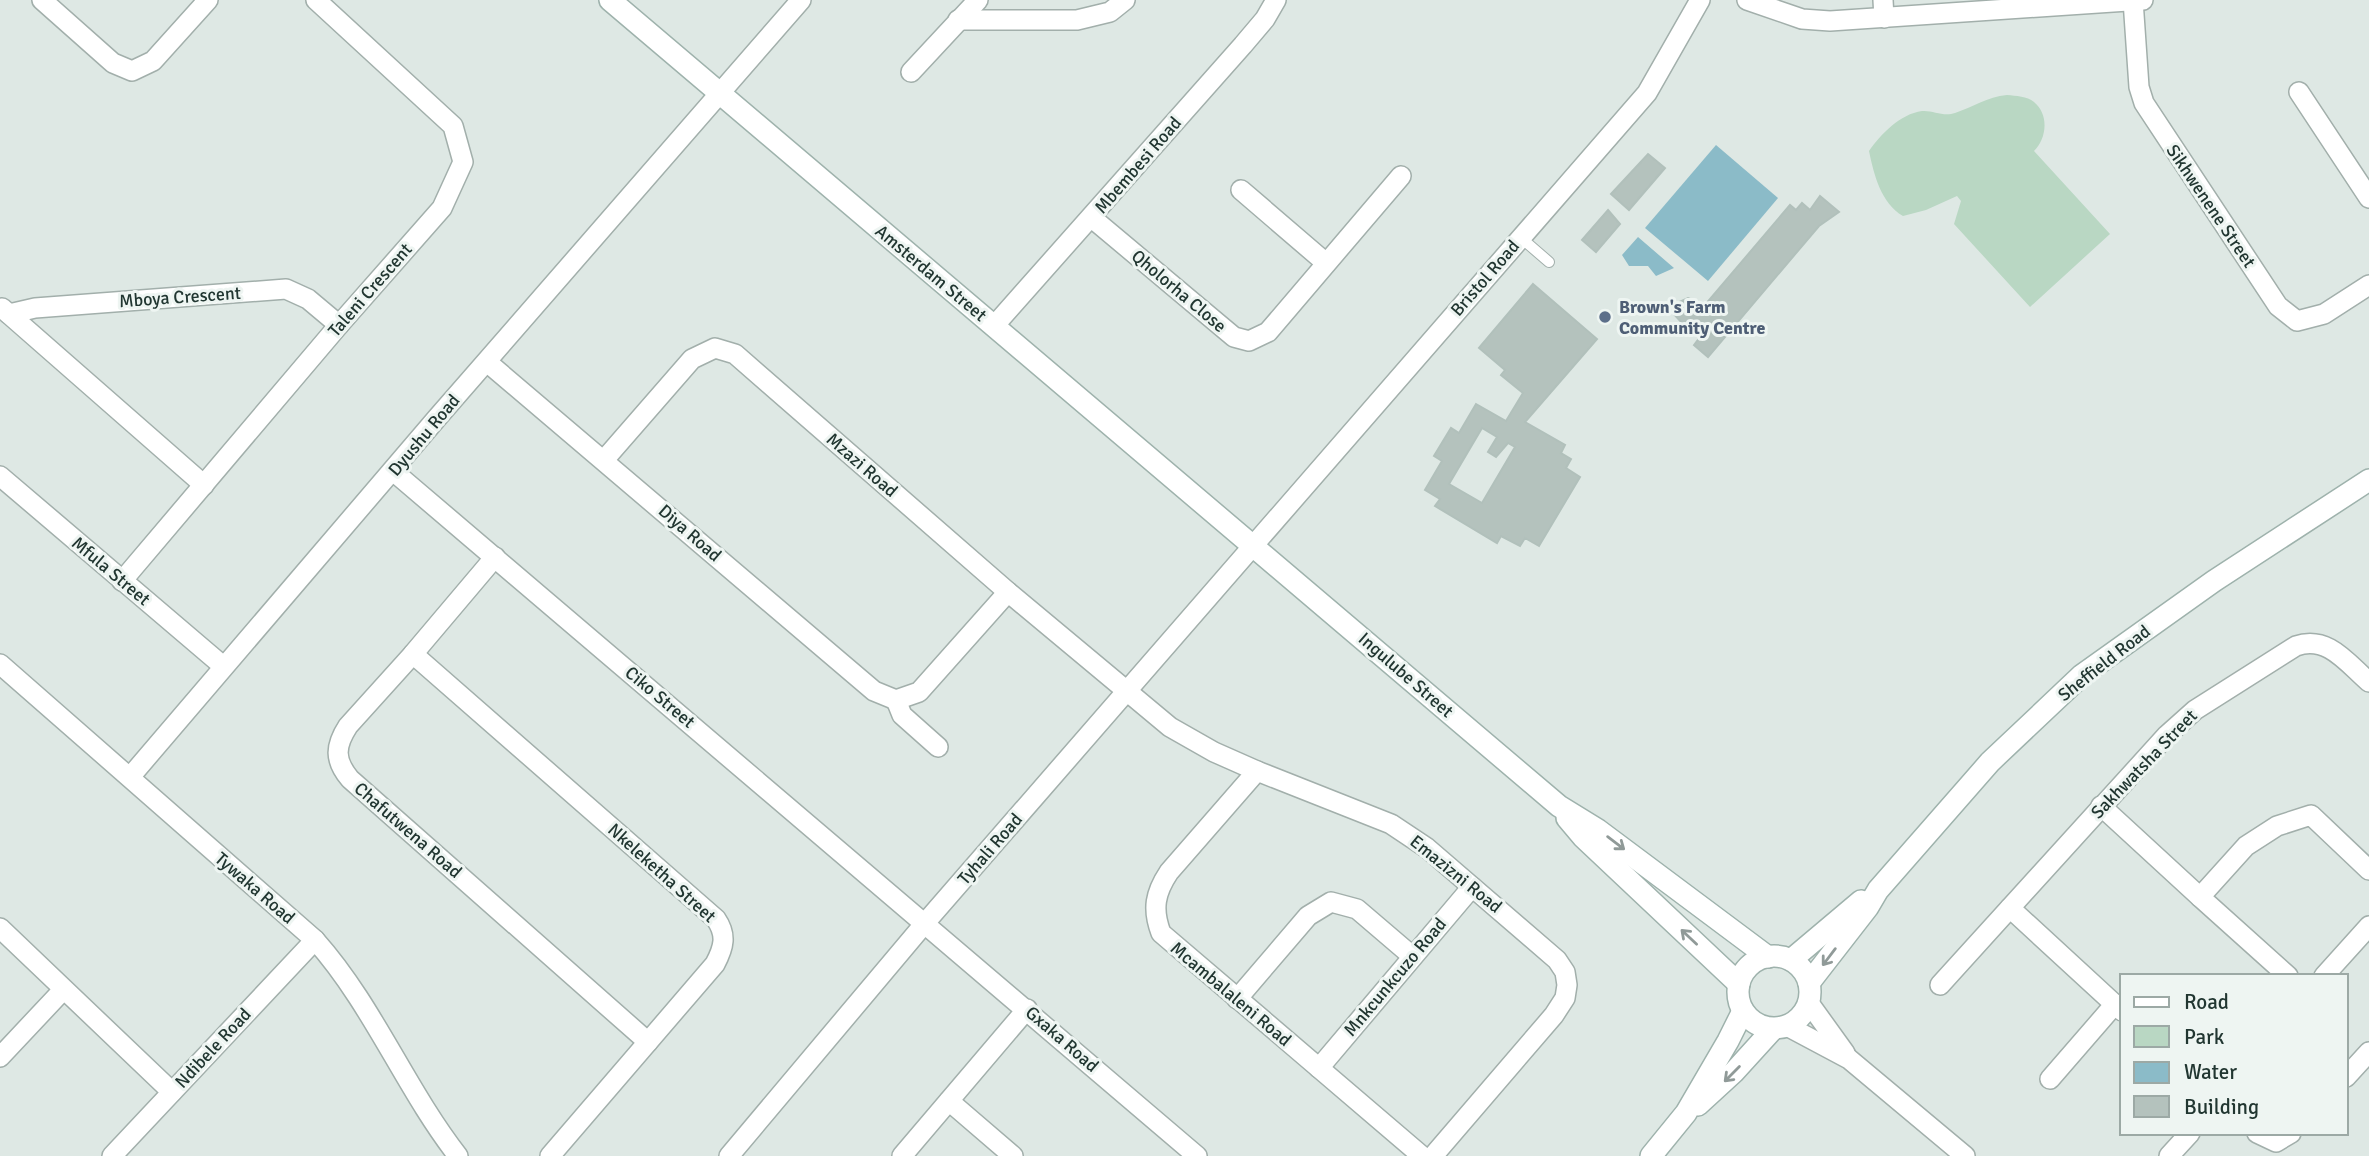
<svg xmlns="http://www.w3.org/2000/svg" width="2369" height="1156" viewBox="0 0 2369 1156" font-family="Signika,sans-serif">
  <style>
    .green { fill: #b9d7c3 }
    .water { fill: #8bbbc8 }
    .building { fill: #b4c2bd; stroke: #b1c0bb; stroke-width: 2; fill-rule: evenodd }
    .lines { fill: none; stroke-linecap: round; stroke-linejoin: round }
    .lane-casing { stroke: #a2afab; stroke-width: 12 }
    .street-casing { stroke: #a2afab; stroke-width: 22 }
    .secondary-casing { stroke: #9eb2ac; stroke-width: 24 }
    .lane { stroke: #fff; stroke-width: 10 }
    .street { stroke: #fff; stroke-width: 19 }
    .secondary { stroke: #fff; stroke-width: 21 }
    .oneway { stroke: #909a98 }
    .service-dot { fill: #5c6f8a; stroke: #eef5f2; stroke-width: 2.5 }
    .labels { text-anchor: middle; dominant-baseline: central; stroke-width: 6; stroke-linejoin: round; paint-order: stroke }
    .street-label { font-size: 18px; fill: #213631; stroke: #eef5f2 }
    .service-label { font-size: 18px; font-weight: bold; fill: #4e5e75; stroke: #eef5f2; text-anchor: start }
  </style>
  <rect width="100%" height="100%" fill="#dee8e4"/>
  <path class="green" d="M2007,95C2016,96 2027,96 2034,102C2050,115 2046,140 2034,151L2110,234L2030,307L1954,224L1961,201L1957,196L1926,210L1903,216C1881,203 1874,175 1869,151C1881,134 1900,114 1922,111C1933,110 1943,117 1955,113C1973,107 1987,97 2007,95Z"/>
  <g class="water">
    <path d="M1716,145L1778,198L1708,281L1645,228Z"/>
    <path d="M1638,237L1674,268L1656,276L1648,266H1629L1622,255Z"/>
  </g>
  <g class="building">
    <path d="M1648,154L1665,168L1629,210L1611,194Z"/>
    <path d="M1820,196L1839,212L1819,226L1708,357L1694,345L1703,333L1682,323L1672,312L1677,303L1688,298L1705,305L1790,205L1796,210L1802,203L1810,210Z"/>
    <path d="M1608,210L1620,224L1596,252L1582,240Z"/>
    <path d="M1533,284L1597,339L1525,422L1565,445L1561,453L1571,459L1566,468L1580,477L1539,546L1525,538L1520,546L1501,536L1497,543L1435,506L1440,499L1425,490L1442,461L1434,456L1451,428L1459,433L1476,404L1506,421L1523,393L1501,375L1505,370L1479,348ZM1482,428L1497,437L1488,452L1496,457L1508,443L1515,447L1482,503L1449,484Z"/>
  </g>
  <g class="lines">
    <defs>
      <path id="lane" d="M1520,237L1549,262"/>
      <g id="street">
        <path d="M42,0L113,63L132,71L153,61L208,0"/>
        <path d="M1747,0L1802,19L1830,21L2143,0"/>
        <path d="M1883,0L1884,18"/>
        <path d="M2133,0L2139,87L2144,103L2278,306L2297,321L2324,314L2369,285"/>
        <path d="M958,20H1077L1110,12L1125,0"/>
        <path d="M911,72L978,0"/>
        <path d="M2299,92L2369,198"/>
        <path d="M1241,190L1326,263"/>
        <path d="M1092,218L1234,337L1249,341L1268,332L1401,176"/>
        <path d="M2,308L204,485"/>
        <path d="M9,314L35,308L286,289L308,299L339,325"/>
        <path d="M994,326L1243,45L1265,19L1276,0"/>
        <path d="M487,362L874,691L896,700L919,692L1008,592"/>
        <path d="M604,460L692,359L715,348L735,354L1008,592L1170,727L1214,752L1257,771L1391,824L1427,848L1557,960L1565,972L1567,985L1565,998L1554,1015L1433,1156"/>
        <path d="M393,471L1197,1156"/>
        <path d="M0,476L223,666"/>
        <path d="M495,557L413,654L348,726C335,746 334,760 350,779L648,1042"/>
        <path d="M122,581L339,325L442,208L463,162L453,126L316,0"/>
        <path d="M413,654L716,919C727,935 724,947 715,964L550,1156"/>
        <path d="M0,664L315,940C373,1005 405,1088 458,1156"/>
        <path d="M896,700L902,715L938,747"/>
        <path d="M1257,771L1169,872C1155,893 1152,909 1161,933L1422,1156"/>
        <path d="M130,777L437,418L801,0"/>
        <path d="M2101,806L2200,897"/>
        <path d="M2010,908L2122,1011"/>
        <path d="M0,928L172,1092"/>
        <path d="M2288,976L2200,897L2246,846L2277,826L2311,815L2369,870"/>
        <path d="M2324,976L2369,926"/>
        <path d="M1940,985L2167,735L2195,710L2296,646C2328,635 2347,663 2369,682"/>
        <path d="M1237,999L1308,916L1331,902L1357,909L1412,956"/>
        <path d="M1809,1003L1845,1053"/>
        <path d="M1787,1026L1849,1059L1965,1156"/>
        <path d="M0,1057L63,990"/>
        <path d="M1319,1068L1472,887"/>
        <path d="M2346,1077L2369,1052"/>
        <path d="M2050,1079L2115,1004"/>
        <path d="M949,1101L1013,1156"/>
        <path d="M2257,1133L2276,1142L2291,1133"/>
        <path d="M112,1156L315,940"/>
        <path d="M729,1156L925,923L1647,93L1700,0"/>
        <path d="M902,1156L1027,1009"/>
        <path d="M2169,1156L2190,1133"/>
      </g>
      <g id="secondary">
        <path d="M610,0L1559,806L1598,830L1768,957"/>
        <path d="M1567,818L1583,837L1739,984"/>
        <circle cx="1774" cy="992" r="36"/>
        <path d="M1791,960L1861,901"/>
        <path d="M1809,983L1868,907L1878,890L1990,762L2082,675L2214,581L2369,480"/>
        <path d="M1698,1105L1734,1072L1773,1029"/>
        <path d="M1651,1156L1686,1113L1728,1041L1743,1011"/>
      </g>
    </defs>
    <use href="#lane" class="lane-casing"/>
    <use href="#street" class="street-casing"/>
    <use href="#secondary" class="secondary-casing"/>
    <use href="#lane" class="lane"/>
    <use href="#street" class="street"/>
    <use href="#secondary" class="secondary"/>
  </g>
  <defs><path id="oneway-shaft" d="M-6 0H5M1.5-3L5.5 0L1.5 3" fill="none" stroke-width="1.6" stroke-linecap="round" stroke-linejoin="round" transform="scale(1.75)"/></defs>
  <g class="oneway">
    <use href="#oneway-shaft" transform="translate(1616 843) rotate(37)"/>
    <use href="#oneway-shaft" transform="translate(1689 937) rotate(-137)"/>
    <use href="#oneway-shaft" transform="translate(1829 957) rotate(127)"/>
    <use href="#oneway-shaft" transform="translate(1732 1074) rotate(135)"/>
  </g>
  <circle class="service-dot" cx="1605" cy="317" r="7"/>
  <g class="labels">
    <g class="street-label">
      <text transform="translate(1138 165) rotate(-49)">Mbembesi Road</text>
      <text transform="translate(2211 206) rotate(56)">Sikhwenene Street</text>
      <text transform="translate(931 273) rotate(40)">Amsterdam Street</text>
      <text transform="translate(1485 278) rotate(-49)">Bristol Road</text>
      <text transform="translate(370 290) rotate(-49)">Taleni Crescent</text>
      <text transform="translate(1179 291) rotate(40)">Qholorha Close</text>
      <text transform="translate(180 297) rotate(-4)">Mboya Crescent</text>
      <text transform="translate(424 435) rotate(-50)">Dyushu Road</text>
      <text transform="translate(862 465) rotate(41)">Mzazi Road</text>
      <text transform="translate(690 533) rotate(41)">Diya Road</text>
      <text transform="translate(111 571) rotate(40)">Mfula Street</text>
      <text transform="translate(2104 663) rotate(-38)">Sheffield Road</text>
      <text transform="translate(1406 675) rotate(41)">Ingulube Street</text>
      <text transform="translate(660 697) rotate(40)">Ciko Street</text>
      <text transform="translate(2144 764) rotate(-46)">Sakhwatsha Street</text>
      <text transform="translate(408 830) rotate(41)">Chafutwena Road</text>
      <text transform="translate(990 849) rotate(-49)">Tyhali Road</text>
      <text transform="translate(662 873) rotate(42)">Nkeleketha Street</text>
      <text transform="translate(1456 874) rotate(39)">Emazizni Road</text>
      <text transform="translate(255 888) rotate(41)">Tywaka Road</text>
      <text transform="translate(1395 977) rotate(-50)">Mnkcunkcuzo Road</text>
      <text transform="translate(1231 994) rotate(40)">Mcambalaleni Road</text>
      <text transform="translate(1062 1039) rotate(41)">Gxaka Road</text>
      <text transform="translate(213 1048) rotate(-47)">Ndibele Road</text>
    </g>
    <g class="service-label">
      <text x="1619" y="307">Brown's Farm<tspan x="1619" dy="21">Community Centre</tspan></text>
    </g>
  </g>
  <rect x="2120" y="974" width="228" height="161" fill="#eef5f2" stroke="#9ca9a5" stroke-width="2"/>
  <rect x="2134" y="997" width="35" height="10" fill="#ffffff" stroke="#9ca9a5" stroke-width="2"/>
  <text x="2184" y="1009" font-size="21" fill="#213631">Road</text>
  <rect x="2134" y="1026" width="35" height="21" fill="#b9d7c3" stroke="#9ca9a5" stroke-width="2"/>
  <text x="2184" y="1044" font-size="21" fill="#213631">Park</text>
  <rect x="2134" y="1062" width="35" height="21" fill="#8bbbc8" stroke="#9ca9a5" stroke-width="2"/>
  <text x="2184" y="1079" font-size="21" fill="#213631">Water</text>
  <rect x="2134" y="1096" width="35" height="21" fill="#b4c2bd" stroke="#9ca9a5" stroke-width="2"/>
  <text x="2184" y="1114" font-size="21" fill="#213631">Building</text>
</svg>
